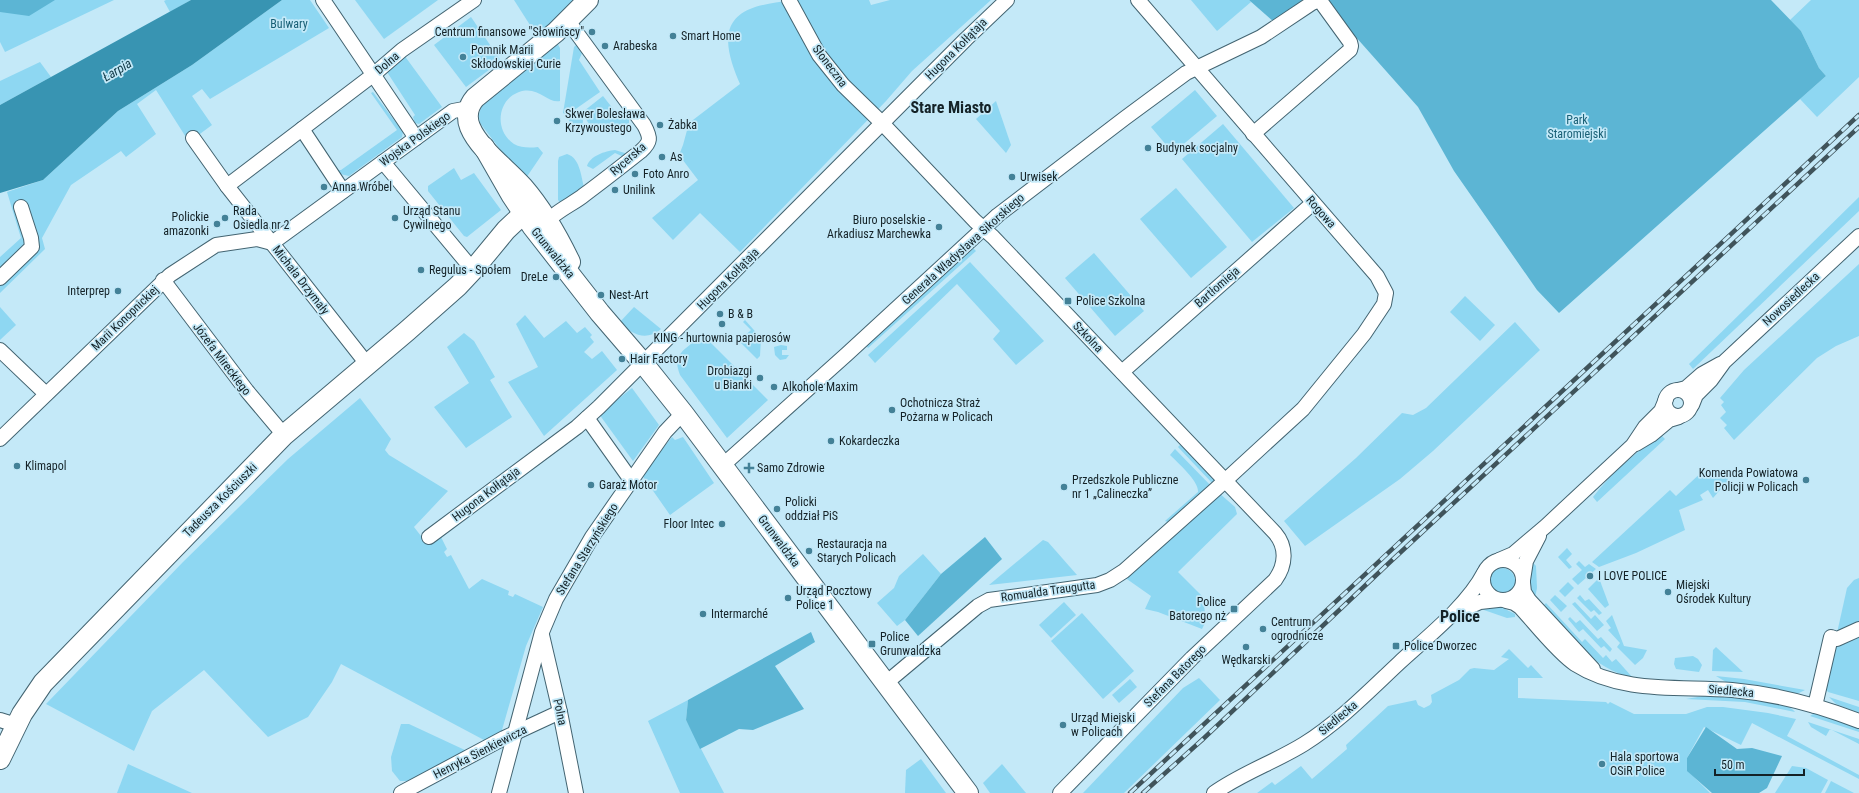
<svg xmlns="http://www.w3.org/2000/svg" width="1859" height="793" viewBox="0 0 1859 793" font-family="'Roboto Condensed',sans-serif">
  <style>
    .green { fill: #8ed7f2 }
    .forest { fill: #5cb5d4 }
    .water { fill: #3894b2 }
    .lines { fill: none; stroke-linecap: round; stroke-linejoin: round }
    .street-casing { stroke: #436471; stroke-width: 16 }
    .secondary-casing { stroke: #436471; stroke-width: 22 }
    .street { stroke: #fff; stroke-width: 14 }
    .secondary { stroke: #fff; stroke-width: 20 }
    .rail-casing { stroke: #40545b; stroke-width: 4.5 }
    .rail { stroke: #c4e9f8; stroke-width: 3; stroke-dasharray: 9; stroke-linecap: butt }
    .poi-dot { fill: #438197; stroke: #c4e9f8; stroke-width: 1.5 }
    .labels { text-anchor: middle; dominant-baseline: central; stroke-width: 3.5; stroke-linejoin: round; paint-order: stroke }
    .park-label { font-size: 12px; fill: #185f75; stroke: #c4e9f8 }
    .poi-label { font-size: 12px; fill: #142227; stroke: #c4e9f8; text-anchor: start }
    .street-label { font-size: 12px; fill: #142227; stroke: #c4e9f8 }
    .water-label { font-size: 13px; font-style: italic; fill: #103946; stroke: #c4e9f8 }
    .district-label { font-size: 16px; font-weight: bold; fill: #142227; stroke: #c4e9f8 }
  </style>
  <rect width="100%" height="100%" fill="#c4e9f8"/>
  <g class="green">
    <path d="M0,0H114L5,52L0,42Z"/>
    <path d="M166,0H191L170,12L164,1Z"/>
    <path d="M282,0H310L329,28L210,99L202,89L192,96L212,125L189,142L156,90L137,104L156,134L126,157L121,151L71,185L42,238L45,249L0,293V257L21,238L7,192L43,180L118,111L192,65Z"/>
    <path d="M355,0H438L384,39Z"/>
    <path d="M514,0H577L537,36Z"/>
    <path d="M789,0H869L871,5L890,0H991L912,71L886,101L740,252L700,213L673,240L652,218L698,180L679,155L683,145L689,123L740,84C729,58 716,23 750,9C761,4 777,3 789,0Z"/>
    <path d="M1191,0H1249L1251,2L1217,31Z"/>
    <path d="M1811,0H1859V77L1817,117L1800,99L1826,76L1819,68L1801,31L1790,20Z"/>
    <path d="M471,17L501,61L466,87L434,45Z"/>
    <path d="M556,41L560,48V101C548,104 538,85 519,92C497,100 494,131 514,144C521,148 530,148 538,147L543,153L524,181L480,123L479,116L481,106Z"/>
    <path d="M577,44L583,51L579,60L600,92L567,115L563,113L574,47Z"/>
    <path d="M404,55L442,107L419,124L415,123L413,117L415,115L387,72Z"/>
    <path d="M40,62L51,77L0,105V81Z"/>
    <path d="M1195,90L1217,116L1173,153L1151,127Z"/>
    <path d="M373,92L403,132L402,137L349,176L340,174L333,170H341L397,130L371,93Z"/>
    <path d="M603,96L621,119L629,115V123L620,132C602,136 587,130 584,111Z"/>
    <path d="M996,101L1011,145L1006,153L976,119Z"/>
    <circle cx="576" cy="121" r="7"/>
    <path d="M1223,124L1294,208L1252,242L1182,159Z"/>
    <path d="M615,150L628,154L624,157L615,153L593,169L587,166C590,156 605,151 615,150Z"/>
    <path d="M567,154C580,158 581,176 584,187L561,204L558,200V161L559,157Z"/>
    <path d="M454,168L461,180L474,173L501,210L467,237L464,236L428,191V186Z"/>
    <path d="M1176,188L1227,247L1191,278L1140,219Z"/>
    <path d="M1859,197V211L1693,369L1689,364Z"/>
    <path d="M972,247L976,251L868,348L866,345Z"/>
    <path d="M1094,253L1144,311L1115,336L1065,278Z"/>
    <path d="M970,262L1044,341L1016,365L993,339L1000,331L957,284L875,363L868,355Z"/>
    <path d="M1859,264V336L1836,346L1817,358L1734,440L1724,428L1727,425L1720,418L1726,412L1721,405L1724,402L1720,398L1744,370Z"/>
    <path d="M1465,296L1495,325L1480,341L1450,312Z"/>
    <path d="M0,307L16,325L0,340Z"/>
    <path d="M634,307L661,329C645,342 633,334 619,323Z"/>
    <path d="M525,315L544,338L566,321L577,333L585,327L592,335L590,337L594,342L584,352L592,359L602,351L617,370L544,436L508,382L538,367L516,324Z"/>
    <path d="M745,320L761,338L760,356L757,359L739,341L751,330L743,322Z"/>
    <path d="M1515,322L1540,350L1433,451L1400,479L1305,546L1284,521L1356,458L1402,413L1413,415L1426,408Z"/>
    <path d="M464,333L474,341L495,377L490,380L512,417L466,448L434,407L469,383L447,347Z"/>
    <path d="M697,339L708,340L768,400L727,438L680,375C672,355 683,351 697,339Z"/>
    <path d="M781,345L787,346V350H782V355H789L786,359L780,360L775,355L774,347Z"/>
    <path d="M632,388L659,425L633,461L599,414Z"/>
    <path d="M360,398L391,439L385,450L389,455L448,491L414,527L428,545L440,535L447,549L444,552L447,557L451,555L469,589L482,579L509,591L508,595L513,597L515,594L543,607L526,646L500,737L484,740L341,664L332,682L308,717L268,737L204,670L152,711L134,751L46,704L183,562L288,459Z"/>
    <path d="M1660,434L1665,439L1597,502L1593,497C1612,472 1635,454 1660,434Z"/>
    <path d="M672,437L675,440L683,437L714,483L670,515L642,475Z"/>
    <path d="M1182,443L1215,479L1214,485L1178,447Z"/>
    <path d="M1175,449L1213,488L1168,522L1165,521L1198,492C1199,481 1178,463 1170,455Z"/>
    <path d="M1705,469L1711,476L1718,470L1728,478V481L1713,498L1708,490L1700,495L1703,500L1679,510L1685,530L1636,553L1599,567L1592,562L1670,490L1676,496Z"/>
    <path d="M1219,493L1235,507L1237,514L1178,572L1203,597L1206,621L1202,629L1158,612L1145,609L1151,596L1124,577Z"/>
    <path d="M1043,540L1048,542L1077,575L989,585Z"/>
    <path d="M1567,548L1572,554L1566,560L1572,567L1569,569L1558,557Z"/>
    <path d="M923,554L941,574L905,620L897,626L877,603L894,588L899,576Z"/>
    <path d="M1531,560L1536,566L1537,588L1535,598L1531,595L1529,579Z"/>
    <path d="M1579,561L1585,567L1589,564L1596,569L1578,585L1572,579L1582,570L1576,564Z"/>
    <circle cx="1502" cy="581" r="13"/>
    <path d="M1599,578L1609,605L1605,608L1588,589Z"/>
    <path d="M1859,578V701L1828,692L1825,687L1847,588L1854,580Z"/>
    <path d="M1568,582L1574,588L1565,597L1559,591Z"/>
    <path d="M1555,595L1567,606L1561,612L1550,600Z"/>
    <path d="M1580,595L1585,601L1589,599L1602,613L1599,615L1594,610L1591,612L1577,598Z"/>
    <path d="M1064,602L1076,615L1051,638L1039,625Z"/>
    <path d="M1575,602L1591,619L1595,615L1604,625L1597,631L1572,604Z"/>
    <path d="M1546,603L1582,642L1585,639L1603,658L1606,655L1612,662L1616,659L1633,678C1592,668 1569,636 1541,608Z"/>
    <path d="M1501,607L1515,614V617L1507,618L1481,609Z"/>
    <path d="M1082,613L1134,671L1103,699L1051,641Z"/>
    <path d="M1612,615L1624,646L1647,650L1643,658L1635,665L1617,647L1620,643L1608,630L1611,628L1606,621Z"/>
    <path d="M1570,617L1576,623L1580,620L1598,639L1601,637L1612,649L1610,652L1604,646L1601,648L1583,629L1579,632L1568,619Z"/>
    <path d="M1716,647L1743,672L1712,671L1713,650Z"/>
    <path d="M1509,649L1528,668L1531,665L1543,678H1518V698L1606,702L1608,704L1610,702L1634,714H1686L1707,707H1723L1768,713L1796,719L1787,736L1859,775V779L1752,723L1741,745L1704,727L1687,758V770L1710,793H1257L1272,782L1275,785L1301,766L1312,779L1347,749L1346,745L1388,706L1416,700L1418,705L1424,708L1430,705L1432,702L1431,695L1459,680L1470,669L1474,668L1494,670L1509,659L1501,657Z"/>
    <path d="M1693,656L1698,659L1702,665L1699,672L1676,669L1674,664L1675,658Z"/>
    <path d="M1716,676L1744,679L1805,690L1799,693H1793L1757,685L1726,682Z"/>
    <path d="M1199,678L1220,700L1124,793H1083L1183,688Z"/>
    <path d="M1130,679L1137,687L1119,703L1112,695Z"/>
    <path d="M1709,695C1726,696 1787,699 1795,712L1745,702L1686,699Z"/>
    <path d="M1829,697L1859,707V713L1836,704Z"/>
    <path d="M688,700L686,720L724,793H680L648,721Z"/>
    <path d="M1815,713L1859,727V732L1810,716Z"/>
    <path d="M1808,722L1859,739V744L1830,729L1826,736L1811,727Z"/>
    <path d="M401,724H409L467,751L412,781H400L392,771L391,757Z"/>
    <path d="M921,759L946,793H905L906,770Z"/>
    <path d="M128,764L192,793H117Z"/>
    <path d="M1002,764L1026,793H990L983,783Z"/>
    <path d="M1792,766L1806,768L1828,780L1821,793H1775Z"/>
    <path d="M1831,781L1854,793H1825Z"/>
  </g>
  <g class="forest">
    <path d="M0,0H55L29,16L0,12Z"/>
    <path d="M1249,0H1307L1275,23Z"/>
    <path d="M1323,0H1771L1801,31L1819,68L1826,76L1559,313L1537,290L1454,171L1418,107Z"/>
    <path d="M985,537L1002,559L918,636L905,620L941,574Z"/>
    <path d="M811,632L815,642L775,666L804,709L753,730L739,729L700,749L686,720L688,700Z"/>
    <path d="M1706,727L1737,749L1752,748L1782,756L1767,788L1759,793H1712L1687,771V758Z"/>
  </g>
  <path class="water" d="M191,0H282L192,65L118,111L43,180L0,193V105Z"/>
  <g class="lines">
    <defs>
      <g id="street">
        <path d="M323,0L416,138"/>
        <path d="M789,0L819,55L843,85L882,123L975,221L993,237L1275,533C1287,547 1286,565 1275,580L1192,658L1060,793"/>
        <path d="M302,129L343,191"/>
        <path d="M193,138L227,186L367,364"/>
        <path d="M383,162L473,270"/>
        <path d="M227,186L373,75L402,50L474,0"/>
        <path d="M544,228C550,213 572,205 584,195C603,181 622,166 641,151C651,142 651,138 644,125L568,21"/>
        <path d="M0,278L32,247L31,238L21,207"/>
        <path d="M163,280L247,391L284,435"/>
        <path d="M0,350L46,394"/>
        <path d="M1122,372L1313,203"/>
        <circle cx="1678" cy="403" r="13"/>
        <path d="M1678,390L1686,388L1702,374L1720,364"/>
        <path d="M1692,405L1696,395L1711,380L1724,362L1859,236"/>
        <path d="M587,418L631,480"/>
        <path d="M0,439L170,275L216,245L257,239L272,243L453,111L469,108"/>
        <path d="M1636,444L1651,435L1669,420L1679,417"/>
        <path d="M722,466L847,354L998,215L1125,118L1186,73L1261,37L1312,3L1317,1L1321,2L1350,42L1351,46L1350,50L1253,134"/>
        <path d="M429,537L577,427L599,407L966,39L1007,0"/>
        <circle cx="1503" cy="580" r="20"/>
        <path d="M1499,560L1513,554L1546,526L1633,445L1645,427L1661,411L1666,399"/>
        <path d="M1523,580L1526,561L1539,536"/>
        <path d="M1523,583L1524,592L1529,600L1593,669"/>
        <path d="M1506,601L1514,603L1520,607C1534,622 1558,653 1575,664C1622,694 1679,686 1732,690C1776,694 1818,705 1859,721"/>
        <path d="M1456,613L1480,602L1498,600"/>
        <path d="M542,635L560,712L576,793"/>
        <path d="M886,683L978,606L989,600L1097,585L1110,580L1124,571L1216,489L1303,409L1364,334L1384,304L1386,293L1377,276L1138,0"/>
        <path d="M1815,706L1831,637L1837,639L1859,629"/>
        <path d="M0,720L16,725"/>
        <path d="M401,793L504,738L560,712"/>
        <path d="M499,793L542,632L556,599L592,537L665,432L683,413"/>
        <path d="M1214,793C1242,773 1275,762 1304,744C1339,722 1369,691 1399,663C1426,638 1467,606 1484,573"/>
      </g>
      <g id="secondary">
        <path d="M484,147L512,196L532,226L600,313L643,363L683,413L968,793"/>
        <path d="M570,262C557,235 542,209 523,187C507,169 479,149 470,127C466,117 468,106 475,98L556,32L588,0"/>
        <path d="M0,759L22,714L43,683L284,435L407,331L458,286L473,270L506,230L523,214L532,208L539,209"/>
      </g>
    </defs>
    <use href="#street" class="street-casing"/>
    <use href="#secondary" class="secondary-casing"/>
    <use href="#street" class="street"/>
    <use href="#secondary" class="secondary"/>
    <defs>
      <g id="rail">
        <path d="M1130,793L1859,115"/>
        <path d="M1143,793L1202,740L1389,563L1859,127"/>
      </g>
    </defs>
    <use href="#rail" class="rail-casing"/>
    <use href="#rail" class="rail"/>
  </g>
  <g class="poi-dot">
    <circle cx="592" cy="32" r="4"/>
    <circle cx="673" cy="36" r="4"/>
    <circle cx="605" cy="46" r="4"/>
    <circle cx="463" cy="57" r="4"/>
    <circle cx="557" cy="121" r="4"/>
    <circle cx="660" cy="125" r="4"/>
    <circle cx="1148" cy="148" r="4"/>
    <circle cx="662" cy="157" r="4"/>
    <circle cx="635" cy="174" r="4"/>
    <circle cx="1012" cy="177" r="4"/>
    <circle cx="324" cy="187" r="4"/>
    <circle cx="615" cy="190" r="4"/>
    <circle cx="225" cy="218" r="4"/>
    <circle cx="395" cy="218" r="4"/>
    <circle cx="217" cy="224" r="4"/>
    <circle cx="939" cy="227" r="4"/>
    <circle cx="421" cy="270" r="4"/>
    <circle cx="556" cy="277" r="4"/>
    <circle cx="118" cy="291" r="4"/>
    <circle cx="601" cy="295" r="4"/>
    <rect x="1064" y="297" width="8" height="8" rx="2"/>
    <circle cx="720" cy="314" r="4"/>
    <circle cx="722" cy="324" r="4"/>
    <circle cx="622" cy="359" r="4"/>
    <circle cx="760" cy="378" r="4"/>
    <circle cx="774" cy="387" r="4"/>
    <circle cx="892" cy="410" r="4"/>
    <circle cx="831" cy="441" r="4"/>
    <circle cx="17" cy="466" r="4"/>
    <path d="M747 462h4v4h4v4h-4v4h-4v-4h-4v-4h4z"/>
    <circle cx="1806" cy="480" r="4"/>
    <circle cx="591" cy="485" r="4"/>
    <circle cx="1064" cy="487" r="4"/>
    <circle cx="777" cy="509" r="4"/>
    <circle cx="722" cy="524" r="4"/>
    <circle cx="809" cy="551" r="4"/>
    <circle cx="1590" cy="576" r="4"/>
    <circle cx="1668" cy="592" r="4"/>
    <circle cx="788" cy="598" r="4"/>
    <rect x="1230" y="605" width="8" height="8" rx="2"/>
    <circle cx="703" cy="614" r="4"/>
    <circle cx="1263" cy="629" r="4"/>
    <rect x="868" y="640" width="8" height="8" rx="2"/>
    <rect x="1392" y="642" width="8" height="8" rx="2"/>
    <circle cx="1246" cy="647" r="4"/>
    <circle cx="1063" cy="725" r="4"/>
    <circle cx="1602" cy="764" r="4"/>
  </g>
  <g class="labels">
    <g class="park-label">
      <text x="289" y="24">Bulwary</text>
      <text x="1577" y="120">Park<tspan x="1577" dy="14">Staromiejski</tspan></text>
    </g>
    <g class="poi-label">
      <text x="584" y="32" text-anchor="end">Centrum finansowe "Słowińscy"</text>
      <text x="681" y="36">Smart Home</text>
      <text x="613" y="46">Arabeska</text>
      <text x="471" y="50">Pomnik Marii<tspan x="471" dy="14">Skłodowskiej Curie</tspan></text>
      <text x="565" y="114">Skwer Bolesława<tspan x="565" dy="14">Krzywoustego</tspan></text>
      <text x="668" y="125">Żabka</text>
      <text x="1156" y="148">Budynek socjalny</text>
      <text x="670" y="157">As</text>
      <text x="643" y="174">Foto Anro</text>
      <text x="1020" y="177">Urwisek</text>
      <text x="332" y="187">Anna Wróbel</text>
      <text x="623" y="190">Unilink</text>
      <text x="233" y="211">Rada<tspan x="233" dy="14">Osiedla nr 2</tspan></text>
      <text x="403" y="211">Urząd Stanu<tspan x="403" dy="14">Cywilnego</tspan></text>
      <text x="209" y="217" text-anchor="end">Polickie<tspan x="209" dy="14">amazonki</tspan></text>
      <text x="931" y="220" text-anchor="end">Biuro poselskie -<tspan x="931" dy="14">Arkadiusz Marchewka</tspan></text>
      <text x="429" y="270">Regulus - Społem</text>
      <text x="548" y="277" text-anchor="end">DreLe</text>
      <text x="110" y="291" text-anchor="end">Interprep</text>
      <text x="609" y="295">Nest-Art</text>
      <text x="1076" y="301">Police Szkolna</text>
      <text x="728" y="314">B &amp; B</text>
      <text x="722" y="338" text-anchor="middle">KING - hurtownia papierosów</text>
      <text x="630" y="359">Hair Factory</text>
      <text x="752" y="371" text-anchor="end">Drobiazgi<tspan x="752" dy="14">u Bianki</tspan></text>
      <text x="782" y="387">Alkohole Maxim</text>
      <text x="900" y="403">Ochotnicza Straż<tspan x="900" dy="14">Pożarna w Policach</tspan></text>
      <text x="839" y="441">Kokardeczka</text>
      <text x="25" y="466">Klimapol</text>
      <text x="757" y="468">Samo Zdrowie</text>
      <text x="1798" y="473" text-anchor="end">Komenda Powiatowa<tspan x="1798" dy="14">Policji w Policach</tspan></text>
      <text x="1072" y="480">Przedszkole Publiczne<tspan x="1072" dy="14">nr 1 „Calineczka”</tspan></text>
      <text x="599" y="485">Garaż Motor</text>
      <text x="785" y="502">Policki<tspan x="785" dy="14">oddział PiS</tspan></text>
      <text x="714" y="524" text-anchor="end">Floor Intec</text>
      <text x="817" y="544">Restauracja na<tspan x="817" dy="14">Starych Policach</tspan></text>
      <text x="1598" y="576">I LOVE POLICE</text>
      <text x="1676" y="585">Miejski<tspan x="1676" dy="14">Ośrodek Kultury</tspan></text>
      <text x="796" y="591">Urząd Pocztowy<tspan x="796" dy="14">Police 1</tspan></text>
      <text x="1226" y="602" text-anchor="end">Police<tspan x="1226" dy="14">Batorego nż</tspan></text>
      <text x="711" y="614">Intermarché</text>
      <text x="1271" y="622">Centrum<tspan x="1271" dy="14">ogrodnicze</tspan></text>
      <text x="880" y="637">Police<tspan x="880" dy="14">Grunwaldzka</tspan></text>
      <text x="1404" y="646">Police Dworzec</text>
      <text x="1246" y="660" text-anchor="middle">Wędkarski</text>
      <text x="1071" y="718">Urząd Miejski<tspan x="1071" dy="14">w Policach</tspan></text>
      <text x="1610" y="757">Hala sportowa<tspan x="1610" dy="14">OSiR Police</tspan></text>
    </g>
    <g class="street-label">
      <text transform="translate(956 49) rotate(-45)">Hugona Kołłątaja</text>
      <text transform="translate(387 63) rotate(-40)">Dolna</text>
      <text transform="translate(830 66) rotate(53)">Słoneczna</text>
      <text transform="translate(415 139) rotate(-36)">Wojska Polskiego</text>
      <text transform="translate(628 159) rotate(-41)">Rycerska</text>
      <text transform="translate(1321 212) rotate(49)">Rogowa</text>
      <text transform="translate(963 249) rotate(-42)">Generała Władysława Sikorskiego</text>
      <text transform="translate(553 253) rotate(51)">Grunwaldzka</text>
      <text transform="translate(728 279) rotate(-45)">Hugona Kołłątaja</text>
      <text transform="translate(301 280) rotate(52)">Michała Drzymały</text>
      <text transform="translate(1217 287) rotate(-41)">Bartłomieja</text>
      <text transform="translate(1791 299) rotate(-43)">Nowosiedlecka</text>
      <text transform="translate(125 318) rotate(-44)">Marii Konopnickiej</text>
      <text transform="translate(1088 337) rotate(46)">Szkolna</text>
      <text transform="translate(222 359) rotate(53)">Józefa Mireckiego</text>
      <text transform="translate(486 494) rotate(-37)">Hugona Kołłątaja</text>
      <text transform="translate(220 500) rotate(-45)">Tadeusza Kościuszki</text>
      <text transform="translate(779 541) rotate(53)">Grunwaldzka</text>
      <text transform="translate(587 549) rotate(-58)">Stefana Starzyńskiego</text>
      <text transform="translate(1048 591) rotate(-8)">Romualda Traugutta</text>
      <text transform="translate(1175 676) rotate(-45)">Stefana Batorego</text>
      <text transform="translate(1731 691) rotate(5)">Siedlecka</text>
      <text transform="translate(560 712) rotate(78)">Polna</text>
      <text transform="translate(1338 718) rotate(-40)">Siedlecka</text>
      <text transform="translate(480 752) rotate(-27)">Henryka Sienkiewicza</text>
    </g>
    <g class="water-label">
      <text transform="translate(117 70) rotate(-31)">Łarpia</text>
    </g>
    <g class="district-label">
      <text x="951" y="107">Stare Miasto</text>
      <text x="1460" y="616">Police</text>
    </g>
  </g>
  <path d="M1715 769v6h89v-6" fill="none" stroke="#142227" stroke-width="2"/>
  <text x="1721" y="769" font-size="12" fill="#142227" stroke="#c4e9f8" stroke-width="3" paint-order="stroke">50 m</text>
</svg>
